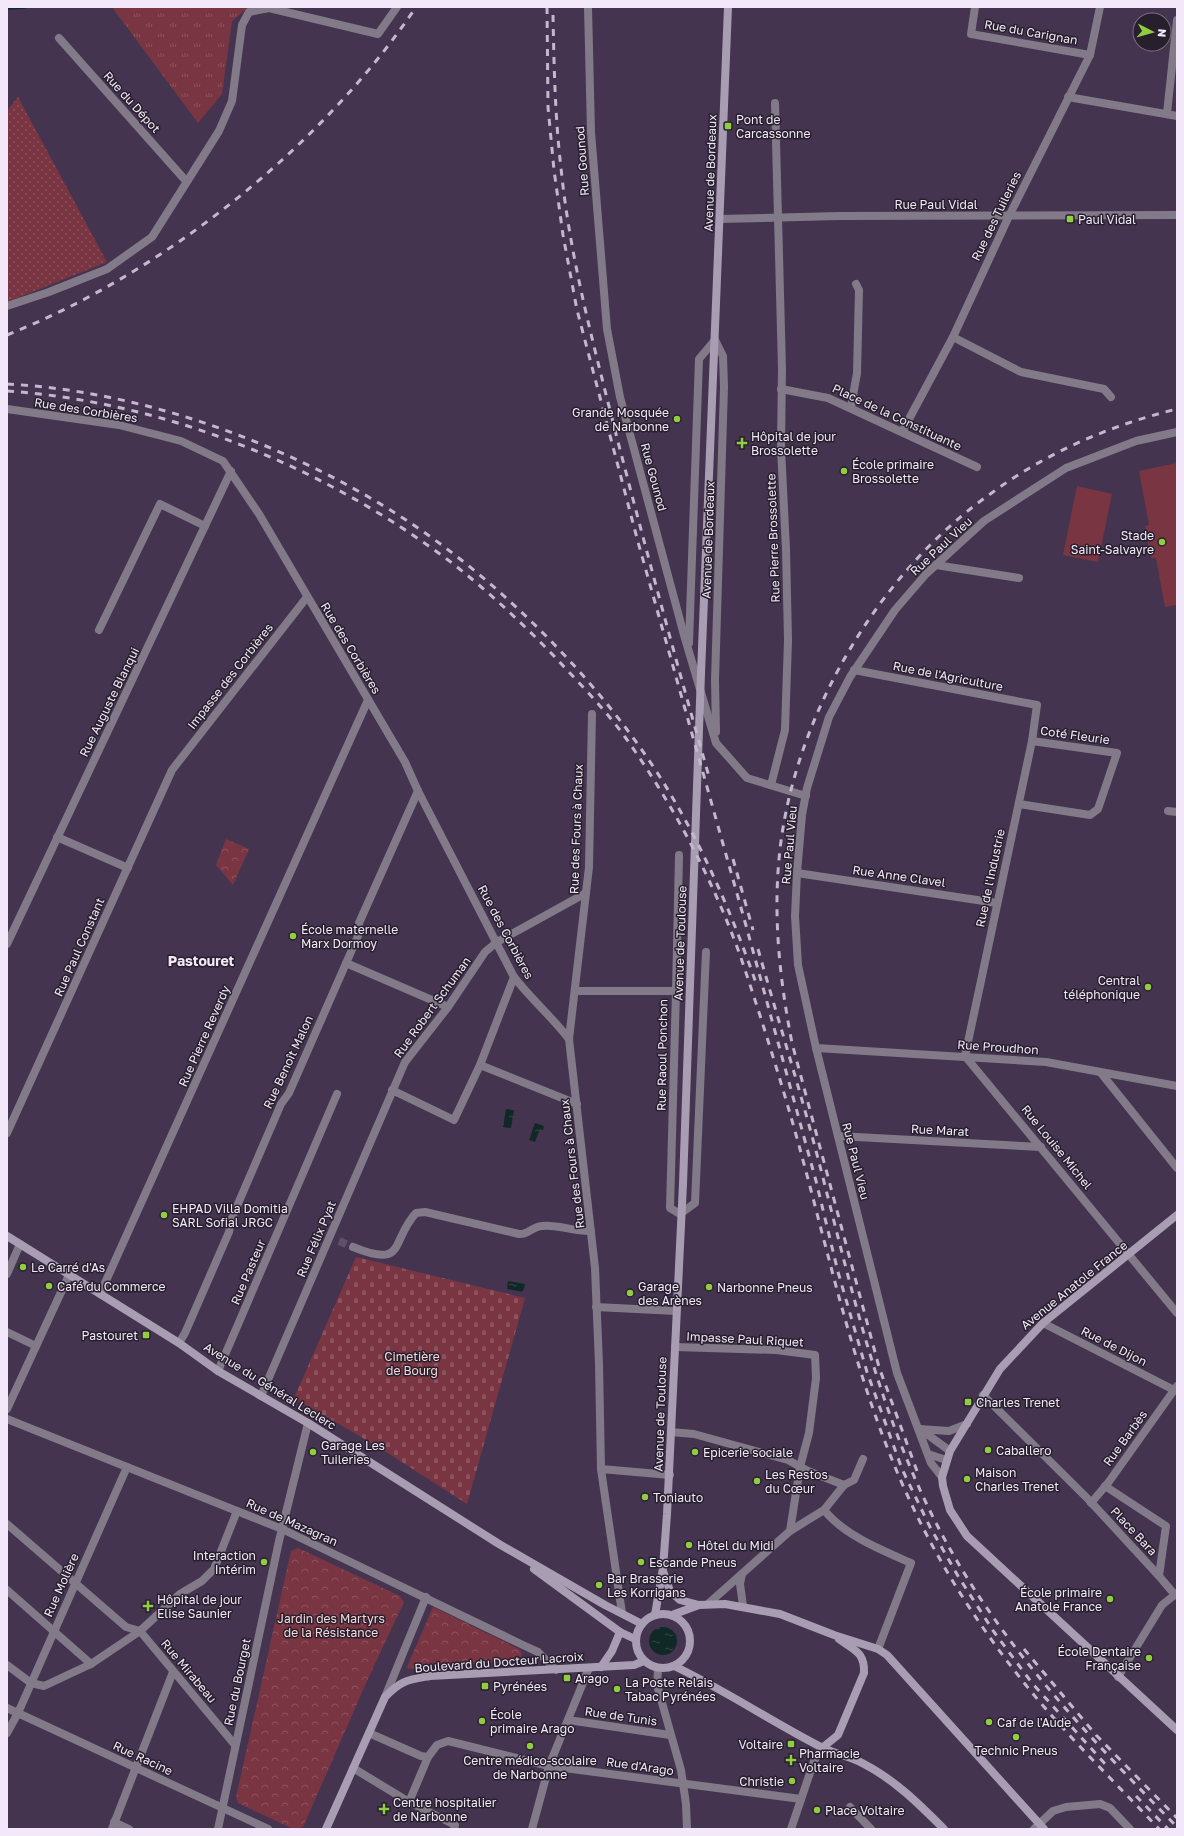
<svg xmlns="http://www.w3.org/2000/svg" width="1184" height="1836" viewBox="0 0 1184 1836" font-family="'Golos Text',sans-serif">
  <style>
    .grass { fill: url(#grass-tufts) }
    .forest { fill: url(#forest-crowns) }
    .cemetery { fill: url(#cemetery-stones) }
    .garden { fill: url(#garden-dots) }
    .pitch { fill: #7a3542 }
    .water { fill: url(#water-ripples) }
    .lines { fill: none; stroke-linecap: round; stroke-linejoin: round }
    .stream { stroke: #102826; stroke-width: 3.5 }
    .minor-tunnel { stroke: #5e4f6a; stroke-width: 8; stroke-dasharray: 8 4; stroke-linecap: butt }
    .minor { stroke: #827a88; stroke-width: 8 }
    .secondary { stroke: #a99db3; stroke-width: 8 }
    .rail { stroke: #c3b8cc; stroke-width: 3; stroke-dasharray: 7 7; stroke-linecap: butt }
    .poi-dot { fill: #90cd41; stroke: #271f2c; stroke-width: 1.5 }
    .labels { text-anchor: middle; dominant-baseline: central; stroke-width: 3; stroke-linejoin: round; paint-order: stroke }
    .street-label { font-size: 12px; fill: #f2e8fa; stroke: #271f2c }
    .poi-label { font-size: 12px; fill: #f2e8fa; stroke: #271f2c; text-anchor: start }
    .park-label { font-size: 12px; fill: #f8d8db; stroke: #271f2c }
    .quarter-label { font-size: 14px; font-weight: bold; fill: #f2e8fa; stroke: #271f2c }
  </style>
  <defs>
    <pattern id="grass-tufts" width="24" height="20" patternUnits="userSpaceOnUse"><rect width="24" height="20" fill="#7a3542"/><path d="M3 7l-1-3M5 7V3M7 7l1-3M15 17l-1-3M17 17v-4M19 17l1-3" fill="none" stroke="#8d525e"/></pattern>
    <pattern id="forest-crowns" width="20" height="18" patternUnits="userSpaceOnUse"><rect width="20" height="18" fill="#7a3542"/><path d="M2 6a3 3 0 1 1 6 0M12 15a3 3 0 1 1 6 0" fill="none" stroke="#8d525e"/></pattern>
    <pattern id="cemetery-stones" width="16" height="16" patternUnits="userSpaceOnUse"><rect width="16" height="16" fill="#7a3542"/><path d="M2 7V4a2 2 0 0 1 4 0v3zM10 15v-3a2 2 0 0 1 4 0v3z" fill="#8d525e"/></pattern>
    <pattern id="garden-dots" width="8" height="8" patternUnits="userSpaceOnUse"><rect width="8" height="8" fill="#7a3542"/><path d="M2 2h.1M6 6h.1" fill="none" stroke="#8d525e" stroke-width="1.8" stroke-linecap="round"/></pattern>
    <pattern id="water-ripples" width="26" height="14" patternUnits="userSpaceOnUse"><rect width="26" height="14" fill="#102826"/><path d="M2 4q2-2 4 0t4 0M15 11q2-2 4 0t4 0" fill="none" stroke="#334746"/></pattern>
  </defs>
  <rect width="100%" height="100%" fill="#443450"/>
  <path class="grass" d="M112,7H249L232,21L222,94L198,123Z"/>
  <g class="forest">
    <path d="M226,839L249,849L233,885L216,865Z"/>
    <path d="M298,1548L400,1596L404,1602L367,1681L303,1827L293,1829L238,1803L236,1797L291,1551Z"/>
    <path d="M433,1607L519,1649L522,1653L521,1658L518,1660L409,1669L407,1667Z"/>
  </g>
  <path class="cemetery" d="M356,1257L525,1298L467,1504L380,1448L294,1398Z"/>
  <path class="garden" d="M18,97L107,262L7,302V111Z"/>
  <g class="pitch">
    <path d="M1177,463V605L1165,607L1156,558H1151L1145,526L1149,525L1139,471Z"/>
    <path d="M1077,486L1112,494L1098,562L1063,555Z"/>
  </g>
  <g class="water">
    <path d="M506,1109L514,1110L511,1128L503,1127Z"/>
    <path d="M535,1123L544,1126L543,1130L540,1129L535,1142L529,1140Z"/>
    <path d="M508,1281L525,1284L523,1292L507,1289Z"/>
    <circle cx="663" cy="1641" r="14"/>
  </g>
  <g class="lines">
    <path class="stream" d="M7,8L25,7"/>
    <path class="minor-tunnel" d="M339,1241L353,1247"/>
    <g class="minor">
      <path d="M588,7L591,132L607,329L620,397L684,635L716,743L747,778L806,796"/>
      <path d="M975,7L971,34L1090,55"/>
      <path d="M59,38L186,181"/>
      <path d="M1068,97L1177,116"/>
      <path d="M1167,113L1177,20"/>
      <path d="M720,219L838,216L1177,215"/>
      <path d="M7,306L49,292L107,269L152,237L219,131L232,101L242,25L249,12L269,8L378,34L397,7"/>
      <path d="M953,337L1021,372L1104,389L1111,397"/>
      <path d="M781,389L828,398L977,467"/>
      <path d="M851,407L857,373L859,290L856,284"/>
      <path d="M7,409L119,425L181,441L223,461L259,514L405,762L418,791L514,977C531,999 552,1017 569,1039"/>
      <path d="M902,432L953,337L1009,216L1090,55L1100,7"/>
      <path d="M936,565L1019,578"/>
      <path d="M99,630L160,504L205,526"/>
      <path d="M689,643L699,359L715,340L723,356L724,387L715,680L716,732"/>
      <path d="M854,670L1037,705L1032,741L965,1056L1177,1313"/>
      <path d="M592,714L589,867L569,1039L595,1268L599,1364L601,1469L622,1613"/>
      <path d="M771,785L785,730L788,640L786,549L781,448L782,369L775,103"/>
      <path d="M1019,804L1090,815L1098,809L1117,753L1032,741"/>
      <path d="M1168,811L1177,812"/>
      <path d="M57,837L128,868"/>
      <path d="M797,873L997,903"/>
      <path d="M7,944L231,471"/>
      <path d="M346,963L448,1007"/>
      <path d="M575,991H676L670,1208L680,1214L695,1203L706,952"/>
      <path d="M676,991L679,855"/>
      <path d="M816,1048L1046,1062L1177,1086"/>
      <path d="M480,1065L577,1104"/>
      <path d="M1101,1073L1177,1168"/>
      <path d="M392,1090L454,1120L480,1065L514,977"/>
      <path d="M7,1133L172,770L307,597"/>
      <path d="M838,1136L1041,1147"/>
      <path d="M353,1247C407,1269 390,1241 416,1213L425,1212L519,1234C528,1235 533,1226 542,1226C558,1224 575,1232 591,1231"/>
      <path d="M7,1274L20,1244"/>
      <path d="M100,1294L368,700"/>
      <path d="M596,1307L676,1311"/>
      <path d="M1043,1323L1174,1390"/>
      <path d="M7,1332L36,1346"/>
      <path d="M179,1343L185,1333L229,1232L231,1220L281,1104L289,1093L358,936L359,923L418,791"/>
      <path d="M675,1347L776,1350L815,1355L816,1378L809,1433L800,1467L790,1531"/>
      <path d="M218,1371L337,1094"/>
      <path d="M983,1395L1089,1500L1159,1576"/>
      <path d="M261,1396L405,1062L448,1007L485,952L497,942L586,893"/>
      <path d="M7,1409L69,1275"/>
      <path d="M7,1419L282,1529L525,1646L538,1652L556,1670"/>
      <path d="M919,1429L949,1431L967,1424"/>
      <path d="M920,1429L950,1451"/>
      <path d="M671,1432L694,1434L788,1460L808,1471L844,1485"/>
      <path d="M928,1454L946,1460"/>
      <path d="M601,1469L670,1475"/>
      <path d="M942,1477L931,1463L897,1373L816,1048L798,965L795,916L797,873L802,815L807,788L829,717L850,677L895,610L926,574L984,521L1066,468L1136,441L1177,432"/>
      <path d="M1105,1486L1166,1526L1159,1576L1175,1595"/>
      <path d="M1091,1503L1108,1483L1177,1386"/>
      <path d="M824,1510C844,1535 881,1550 911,1563L878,1649"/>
      <path d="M7,1524L126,1627L140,1631L235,1745"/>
      <path d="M742,1574L740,1584L743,1606"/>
      <path d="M7,1590L91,1664"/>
      <path d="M708,1604L790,1531L824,1510L844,1485L854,1480L863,1459"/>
      <path d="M7,1665L31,1683L44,1686L91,1664L140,1631L180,1594L202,1581L214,1569L237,1511"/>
      <path d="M658,1669L657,1685L681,1770L686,1804L687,1829"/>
      <path d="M1118,1677L1162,1605L1177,1593"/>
      <path d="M385,1697L426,1597"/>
      <path d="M7,1708L268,1829"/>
      <path d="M568,1720L670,1735"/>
      <path d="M7,1733L18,1713L127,1467"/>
      <path d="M369,1733L421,1756L428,1757"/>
      <path d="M353,1768L409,1802L455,1825L454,1829"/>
      <path d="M409,1802L428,1757L437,1745L448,1741L549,1766L801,1799"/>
      <path d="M850,1807L871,1829"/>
      <path d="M114,1822L129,1829"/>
      <path d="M112,1829L173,1672"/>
      <path d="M218,1829L279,1541L308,1423"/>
      <path d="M532,1829L549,1766L589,1668"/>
      <path d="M791,1829L814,1761L822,1748"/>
      <path d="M1034,1829L1053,1811L1066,1807L1100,1804L1110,1808L1130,1829"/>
    </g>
    <g class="secondary">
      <path d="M1177,1215L1043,1323L1000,1369L950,1451L942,1477L943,1486L950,1510L967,1536L1177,1730"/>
      <path d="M7,1236L179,1343L218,1371L308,1423L499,1544L605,1605L642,1624"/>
      <path d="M534,1569L620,1632L635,1639"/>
      <path d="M663,1571L670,1591L680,1600L699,1605L725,1604L780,1614L834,1635L878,1649L887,1655L1044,1829"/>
      <circle cx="663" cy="1641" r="27"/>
      <path d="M655,1615L663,1568L667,1514L683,1184L701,673L728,7"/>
      <path d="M672,1615L699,1605"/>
      <path d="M674,1666C725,1690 772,1722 821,1747C835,1754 850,1756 864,1764C895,1780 919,1804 944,1829"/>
      <path d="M601,1667L612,1651L620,1632"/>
      <path d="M822,1748L838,1735L864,1673C865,1652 854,1650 839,1639"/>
      <path d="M326,1829L385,1697C401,1680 408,1680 430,1676L634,1665L644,1661"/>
    </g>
    <g class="rail">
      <path d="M547,7L548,107L554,170L563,235L577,310L638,542L745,922L816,1181L838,1272L867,1372L902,1469L930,1527L958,1576L994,1632L1032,1683L1107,1766"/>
      <path d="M553,15C554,66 555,117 561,168C570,259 594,346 616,434C646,550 677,665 710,780"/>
      <path d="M7,335C163,273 322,147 416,7"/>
      <path d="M7,384C144,391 291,445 406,520C502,583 598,680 660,777C701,842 732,913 757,986"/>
      <path d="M7,391C166,402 325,467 452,563C488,591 522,623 554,656C578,682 604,708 625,737C673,804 712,878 740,955C759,1011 777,1068 793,1124C829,1251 854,1381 910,1501C940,1566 980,1628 1025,1684C1066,1735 1114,1781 1159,1829"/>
      <path d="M733,859L753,930"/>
      <path d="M758,949C779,1023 802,1096 821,1170C857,1311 888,1451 966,1576C1024,1670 1100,1748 1177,1827"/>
      <path d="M917,1471L879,1367L792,1043C779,976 772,909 781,841C799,708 882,569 993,492C1048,452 1111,425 1177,409"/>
      <path d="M1024,1649L1096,1735L1177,1818"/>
      <path d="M1136,1796L1168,1829"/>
    </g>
  </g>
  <g class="poi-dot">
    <rect x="724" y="122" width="8" height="8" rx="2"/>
    <rect x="1066" y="215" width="8" height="8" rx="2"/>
    <circle cx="677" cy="419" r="4"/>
    <path d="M740 437h4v4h4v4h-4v4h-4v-4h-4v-4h4z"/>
    <circle cx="844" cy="471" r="4"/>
    <circle cx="1162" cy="542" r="4"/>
    <circle cx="293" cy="936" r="4"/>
    <circle cx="1148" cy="987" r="4"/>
    <circle cx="164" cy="1215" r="4"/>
    <circle cx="23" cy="1267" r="4"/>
    <circle cx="49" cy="1286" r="4"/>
    <circle cx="709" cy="1287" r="4"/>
    <circle cx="630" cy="1293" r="4"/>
    <rect x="142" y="1331" width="8" height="8" rx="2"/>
    <rect x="964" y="1398" width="8" height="8" rx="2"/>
    <circle cx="988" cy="1450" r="4"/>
    <circle cx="313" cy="1452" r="4"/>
    <circle cx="695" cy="1452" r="4"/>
    <circle cx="967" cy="1479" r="4"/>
    <circle cx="757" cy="1481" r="4"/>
    <circle cx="645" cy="1497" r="4"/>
    <circle cx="689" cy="1545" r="4"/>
    <circle cx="264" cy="1562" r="4"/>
    <circle cx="641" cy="1562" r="4"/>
    <circle cx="599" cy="1585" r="4"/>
    <circle cx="1110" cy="1599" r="4"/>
    <path d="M146 1600h4v4h4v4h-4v4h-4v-4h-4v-4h4z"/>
    <circle cx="1149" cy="1658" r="4"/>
    <rect x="563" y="1674" width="8" height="8" rx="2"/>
    <rect x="481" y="1682" width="8" height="8" rx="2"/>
    <circle cx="617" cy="1689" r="4"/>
    <circle cx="482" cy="1721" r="4"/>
    <circle cx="989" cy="1722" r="4"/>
    <circle cx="1016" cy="1737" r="4"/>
    <rect x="787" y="1740" width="8" height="8" rx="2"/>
    <circle cx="530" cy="1746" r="4"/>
    <path d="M789 1754h4v4h4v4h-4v4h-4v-4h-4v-4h4z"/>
    <circle cx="792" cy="1781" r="4"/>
    <path d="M382 1803h4v4h4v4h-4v4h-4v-4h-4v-4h4z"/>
    <circle cx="817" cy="1810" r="4"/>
  </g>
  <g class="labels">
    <g class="street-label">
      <text transform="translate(1031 32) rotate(10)">Rue du Carignan</text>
      <text transform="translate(132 102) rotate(48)">Rue du Dépot</text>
      <text transform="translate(582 161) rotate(-94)">Rue Gounod</text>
      <text transform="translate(710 173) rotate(-88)">Avenue de Bordeaux</text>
      <text x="936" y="204">Rue Paul Vidal</text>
      <text transform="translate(996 216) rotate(-64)">Rue des Tuileries</text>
      <text transform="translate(86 410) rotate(9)">Rue des Corbières</text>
      <text transform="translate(897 417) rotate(25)">Place de la Constituante</text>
      <text transform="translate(654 477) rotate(75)">Rue Gounod</text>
      <text transform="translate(773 538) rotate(-92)">Rue Pierre Brossolette</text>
      <text transform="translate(708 540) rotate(-88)">Avenue de Bordeaux</text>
      <text transform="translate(941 546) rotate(-43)">Rue Paul Vieu</text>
      <text transform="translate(351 648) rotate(59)">Rue des Corbières</text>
      <text transform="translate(230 676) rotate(-52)">Impasse des Corbières</text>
      <text transform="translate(948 676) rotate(11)">Rue de l'Agriculture</text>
      <text transform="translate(109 702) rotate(-64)">Rue Auguste Blanqui</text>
      <text transform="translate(1075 735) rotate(8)">Coté Fleurie</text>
      <text transform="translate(576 829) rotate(-88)">Rue des Fours à Chaux</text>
      <text transform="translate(789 845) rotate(-85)">Rue Paul Vieu</text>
      <text transform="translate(899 876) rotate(8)">Rue Anne Clavel</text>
      <text transform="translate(990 878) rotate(-78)">Rue de l'Industrie</text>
      <text transform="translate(506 932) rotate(62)">Rue des Corbières</text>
      <text transform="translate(680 943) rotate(-88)">Avenue de Toulouse</text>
      <text transform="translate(79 947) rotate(-66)">Rue Paul Constant</text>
      <text transform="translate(432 1007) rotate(-54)">Rue Robert Schuman</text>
      <text transform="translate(204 1036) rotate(-66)">Rue Pierre Reverdy</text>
      <text transform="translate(998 1047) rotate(4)">Rue Proudhon</text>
      <text transform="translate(662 1055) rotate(-89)">Rue Raoul Ponchon</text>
      <text transform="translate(288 1062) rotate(-65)">Rue Benoît Malon</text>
      <text transform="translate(940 1130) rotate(3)">Rue Marat</text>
      <text transform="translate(1057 1147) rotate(51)">Rue Louise Michel</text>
      <text transform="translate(856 1161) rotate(76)">Rue Paul Vieu</text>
      <text transform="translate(572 1164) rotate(-97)">Rue des Fours à Chaux</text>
      <text transform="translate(316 1239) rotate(-67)">Rue Félix Pyat</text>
      <text transform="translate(248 1272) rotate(-67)">Rue Pasteur</text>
      <text transform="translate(1074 1285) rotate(-39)">Avenue Anatole France</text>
      <text transform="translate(745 1339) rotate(3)">Impasse Paul Riquet</text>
      <text transform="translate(1114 1346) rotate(27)">Rue de Dijon</text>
      <text transform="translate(270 1386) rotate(32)">Avenue du Général Leclerc</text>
      <text transform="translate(660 1414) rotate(-88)">Avenue de Toulouse</text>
      <text transform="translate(1125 1438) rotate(-54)">Rue Barbès</text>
      <text transform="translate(292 1522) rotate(24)">Rue de Mazagran</text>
      <text transform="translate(1134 1531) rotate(47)">Place Bara</text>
      <text transform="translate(61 1585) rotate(-66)">Rue Molière</text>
      <text transform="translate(499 1662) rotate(-4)">Boulevard du Docteur Lacroix</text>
      <text transform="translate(189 1671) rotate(50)">Rue Mirabeau</text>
      <text transform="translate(237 1682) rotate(-78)">Rue du Bourget</text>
      <text transform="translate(621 1716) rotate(8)">Rue de Tunis</text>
      <text transform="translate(143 1758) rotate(25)">Rue Racine</text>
      <text transform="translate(640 1766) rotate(8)">Rue d'Arago</text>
    </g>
    <g class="poi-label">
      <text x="736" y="119">Pont de<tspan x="736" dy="14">Carcassonne</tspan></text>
      <text x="1078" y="219">Paul Vidal</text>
      <text x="669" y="412" text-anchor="end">Grande Mosquée<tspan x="669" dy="14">de Narbonne</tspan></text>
      <text x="751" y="436">Hôpital de jour<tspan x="751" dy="14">Brossolette</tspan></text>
      <text x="852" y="464">École primaire<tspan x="852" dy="14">Brossolette</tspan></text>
      <text x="1154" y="535" text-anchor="end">Stade<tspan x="1154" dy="14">Saint-Salvayre</tspan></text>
      <text x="301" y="929">École maternelle<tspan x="301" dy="14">Marx Dormoy</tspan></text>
      <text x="1140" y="980" text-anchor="end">Central<tspan x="1140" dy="14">téléphonique</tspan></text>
      <text x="172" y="1208">EHPAD Villa Domitia<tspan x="172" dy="14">SARL Sofial JRGC</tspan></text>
      <text x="31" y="1267">Le Carré d'As</text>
      <text x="57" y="1286">Café du Commerce</text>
      <text x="638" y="1286">Garage<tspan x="638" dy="14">des Arènes</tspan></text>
      <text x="717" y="1287">Narbonne Pneus</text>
      <text x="138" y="1335" text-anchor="end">Pastouret</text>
      <text x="976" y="1402">Charles Trenet</text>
      <text x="321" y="1445">Garage Les<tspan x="321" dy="14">Tuileries</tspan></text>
      <text x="996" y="1450">Caballero</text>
      <text x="703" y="1452">Epicerie sociale</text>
      <text x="975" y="1472">Maison<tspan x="975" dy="14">Charles Trenet</tspan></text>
      <text x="765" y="1474">Les Restos<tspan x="765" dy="14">du Cœur</tspan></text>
      <text x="653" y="1497">Toniauto</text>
      <text x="697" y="1545">Hôtel du Midi</text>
      <text x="256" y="1555" text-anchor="end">Interaction<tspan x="256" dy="14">Intérim</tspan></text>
      <text x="649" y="1562">Escande Pneus</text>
      <text x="607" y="1578">Bar Brasserie<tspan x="607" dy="14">Les Korrigans</tspan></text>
      <text x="1102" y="1592" text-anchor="end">École primaire<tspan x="1102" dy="14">Anatole France</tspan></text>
      <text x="157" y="1599">Hôpital de jour<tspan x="157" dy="14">Elise Saunier</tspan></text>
      <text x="1141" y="1651" text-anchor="end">École Dentaire<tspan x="1141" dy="14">Française</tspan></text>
      <text x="575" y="1678">Arago</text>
      <text x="625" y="1682">La Poste Relais<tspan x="625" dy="14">Tabac Pyrénées</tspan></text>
      <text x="493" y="1686">Pyrénées</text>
      <text x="490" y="1714">École<tspan x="490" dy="14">primaire Arago</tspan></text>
      <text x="997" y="1722">Caf de l'Aude</text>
      <text x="783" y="1744" text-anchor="end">Voltaire</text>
      <text x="1016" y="1750" text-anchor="middle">Technic Pneus</text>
      <text x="799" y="1753">Pharmacie<tspan x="799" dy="14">Voltaire</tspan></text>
      <text x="530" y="1760" text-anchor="middle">Centre médico-scolaire<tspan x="530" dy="14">de Narbonne</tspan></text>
      <text x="784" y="1781" text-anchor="end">Christie</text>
      <text x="393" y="1802">Centre hospitalier<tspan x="393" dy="14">de Narbonne</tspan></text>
      <text x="825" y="1810">Place Voltaire</text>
    </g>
    <g class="park-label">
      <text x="412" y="1356">Cimetière<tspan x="412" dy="14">de Bourg</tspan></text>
      <text x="331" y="1618">Jardin des Martyrs<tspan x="331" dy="14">de la Résistance</tspan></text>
    </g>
    <g class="quarter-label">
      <text x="201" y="960">Pastouret</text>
    </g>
  </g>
  <rect width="1184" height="1836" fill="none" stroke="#f2e8fa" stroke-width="16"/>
  <g transform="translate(1152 32) rotate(96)"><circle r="19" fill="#271f2c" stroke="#786f7e"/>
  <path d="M0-3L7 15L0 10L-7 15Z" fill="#90cd41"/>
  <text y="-6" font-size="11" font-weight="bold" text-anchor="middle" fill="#f2e8fa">N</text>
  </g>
</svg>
